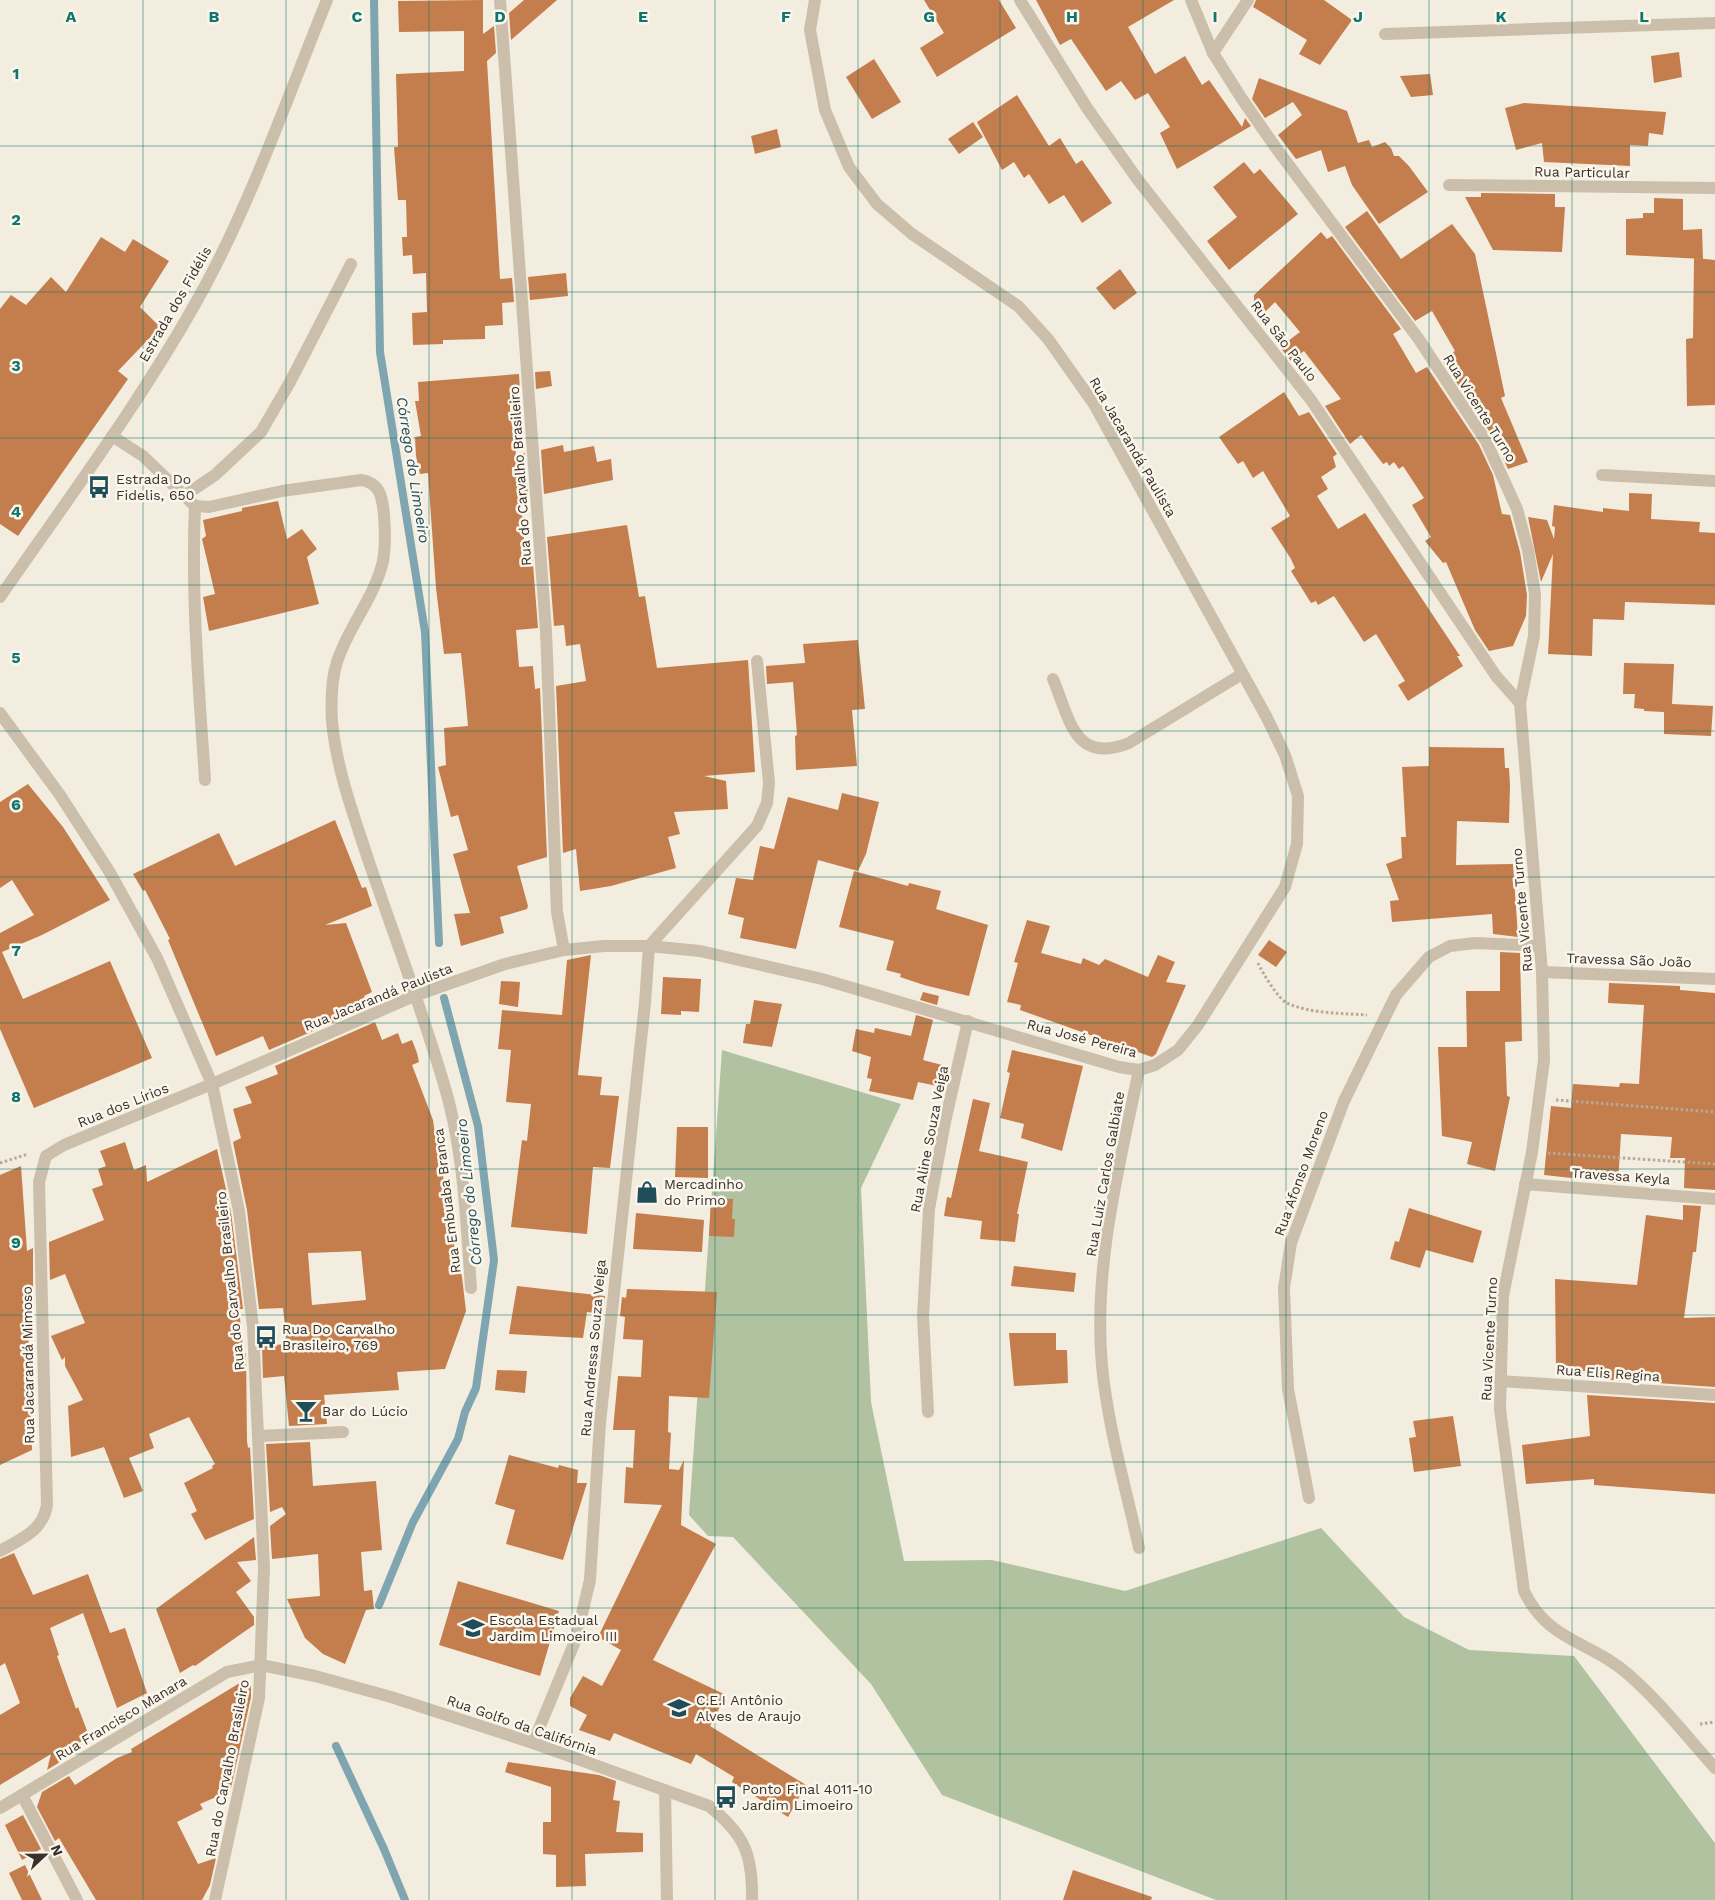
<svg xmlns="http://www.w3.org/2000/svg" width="1715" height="1900" viewBox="0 0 1715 1900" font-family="'Work Sans',sans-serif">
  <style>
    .green { fill: #b0c29f }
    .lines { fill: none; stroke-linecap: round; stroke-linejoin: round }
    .stream { stroke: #7ea5b0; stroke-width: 8 }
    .building { fill: #c47d4c; fill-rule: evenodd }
    .path { stroke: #b7a995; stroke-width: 3; stroke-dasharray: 2.5 2.5; stroke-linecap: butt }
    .minor { stroke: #cbbfab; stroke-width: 12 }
    .grid { fill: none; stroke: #0f766e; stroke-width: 1; stroke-opacity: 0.55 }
    .labels { text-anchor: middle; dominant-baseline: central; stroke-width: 5; stroke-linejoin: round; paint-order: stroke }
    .street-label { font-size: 14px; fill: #39312a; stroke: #faf6ec }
    .poi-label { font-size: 14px; fill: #39312a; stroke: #faf6ec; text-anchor: start }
    .water-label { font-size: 15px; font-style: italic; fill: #204d5a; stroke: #faf6ec }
    .grid-label { font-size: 16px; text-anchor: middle; font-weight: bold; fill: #0f766e; stroke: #faf6ec; stroke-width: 5; stroke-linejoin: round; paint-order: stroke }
  </style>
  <rect width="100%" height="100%" fill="#f3eddf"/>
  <path class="green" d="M722,1050L901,1104L861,1188L871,1402L904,1561L992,1560L1125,1591L1321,1528L1404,1617L1469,1650L1574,1656L1715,1843V1900H1216L942,1795L871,1684L733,1537L708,1536L689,1515Z"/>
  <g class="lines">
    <g class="stream">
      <path d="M374,0L380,352L425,632L439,943"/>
      <path d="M379,1605L413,1522L458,1439L465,1412L476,1388L494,1260L478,1126L444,998"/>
      <path d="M336,1746L384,1849L405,1900"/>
    </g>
  </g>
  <g class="building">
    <path d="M483,0V34L494,26L496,53L487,61L500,279L512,278L514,302L502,303L503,325L485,326V339L443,340V344L413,345L412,313L427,312L426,273L413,274L412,255L403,256L402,237H407L406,200H398L394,147H398L396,74L464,71V31L399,32L398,1Z"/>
    <path d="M524,0H557L511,40L509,13Z"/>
    <path d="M924,0H999L1016,28L937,77L920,48L944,33Z"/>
    <path d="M1036,0H1174L1128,27L1155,74L1185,56L1202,85L1209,80L1242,127L1245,118L1251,126L1177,169L1160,133L1170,127L1148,93L1135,100L1121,81L1106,91L1071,39L1060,45Z"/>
    <path d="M1256,0H1324L1352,20L1320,65L1299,54L1307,40L1253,7Z"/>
    <path d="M1679,52L1682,77L1654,83L1651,56Z"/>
    <path d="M874,59L901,102L872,119L846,77Z"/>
    <path d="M1430,74L1433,95L1411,97L1400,76Z"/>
    <path d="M1259,78L1347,111L1358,143L1369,140L1372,147L1385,142L1391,148L1394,156H1399L1409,166L1428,192L1379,224L1352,185L1345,166L1328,172L1321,150L1296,159L1278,135L1302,115L1293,102L1265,118L1252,99Z"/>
    <path d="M1017,95L1049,146L1060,138L1076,164L1082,160L1112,203L1082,223L1064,195L1049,204L1029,174L1024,178L1014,162L1002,170L977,122Z"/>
    <path d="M1524,103L1666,112L1663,135L1649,133L1648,146L1630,145V166L1544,162L1542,143L1516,150L1505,108Z"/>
    <path d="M973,122L983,137L959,154L948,139Z"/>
    <path d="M777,129L781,147L755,154L751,136Z"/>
    <path d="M1244,162L1254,174L1260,169L1298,214L1229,270L1207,241L1237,217L1213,187Z"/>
    <path d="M1481,193L1555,194V207H1565L1562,252L1493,250L1465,197H1481Z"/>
    <path d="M1654,198L1683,199V230L1702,229L1703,259L1626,255V219L1643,218V213H1654Z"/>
    <path d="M1367,211L1401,259L1452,224L1475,254L1505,396L1501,398L1528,462L1508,469L1493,437L1441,359L1455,351L1432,311L1415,321L1345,227Z"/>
    <path d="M1321,232L1327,239L1332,236L1401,329L1393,334L1416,373L1427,367L1479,445L1493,475L1502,514L1510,515L1520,552L1527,595L1526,616L1513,646L1489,651L1475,630L1446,562L1443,563L1425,541L1431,537L1412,505L1424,498L1403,466L1399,469L1394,462L1389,466L1387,462L1383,464L1361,435L1350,444L1325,406L1341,399L1304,351L1291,361L1280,347L1300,332L1275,302L1264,313L1254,303V295Z"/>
    <path d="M101,237L125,252L133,239L169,261L140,307L160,327L118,371L128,379L18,536L0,524V309L11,295L26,305L51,277L66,292Z"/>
    <path d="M1694,258L1715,260V405L1687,406L1686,339L1693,338Z"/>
    <path d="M1120,269L1137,293L1114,310L1096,288Z"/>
    <path d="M566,273L568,296L530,300L528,277Z"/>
    <path d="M550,371L552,386L536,389L535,372Z"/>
    <path d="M519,374L520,391L510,392V410L516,455L525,453L528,497L521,499L524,540L531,539L538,628L516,630L519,667L533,666L535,689L540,688L547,857L517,866L528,906L527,909L500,917L504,933L461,946L454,914L470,913L453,854L468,850L458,815L451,817L438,767L446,765L444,728L468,726L465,692L461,653L444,654L436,588L428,473L420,474L416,456L415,437L421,436L415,401H419L418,382Z"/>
    <path d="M1284,392L1299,416L1309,412L1337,454L1333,457L1336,467L1321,477L1328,489L1317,496L1338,529L1365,513L1460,656H1457L1463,666L1408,701L1398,685L1405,681L1376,634L1364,642L1334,596L1318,605L1316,601L1311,603L1291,571L1295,568L1291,559L1271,528L1290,516L1263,471L1253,478L1243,461L1238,464L1219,437Z"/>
    <path d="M563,445L564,452L594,446L597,462L611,459L613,480L544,494L541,450Z"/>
    <path d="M1629,493L1652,494L1651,519L1700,522L1699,532L1715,533V605L1625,602L1624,620L1593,619L1592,656L1548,654L1553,554L1541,582L1528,517L1547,520L1554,539L1555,527L1552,526L1554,505L1603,512V508L1629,511Z"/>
    <path d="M278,501L287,539L302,529L317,549L307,557L319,604L209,631L203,597L215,594L202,539L206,536L203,520L242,511V508Z"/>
    <path d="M627,525L639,597L645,596L657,668L748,660L755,772L704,776L726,781L728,809L674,812L680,834L668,837L676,868L611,886L580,891L576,849L563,853L556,686L586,681L580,644L566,646L564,625L554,626L547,537Z"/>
    <path d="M858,640L865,709L852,710L857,766L796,770L795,736L797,735L793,682L767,684L766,666L805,663L803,644Z"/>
    <path d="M1624,663L1674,664L1672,704L1713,706L1711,736L1664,734V712L1644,711V709L1634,708L1635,694H1623Z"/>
    <path d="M1429,747L1504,748L1505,768H1509L1510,785L1509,823L1457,821L1456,865L1513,864L1518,937L1493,934L1492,914L1392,922L1390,901L1399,900L1386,864L1402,858L1401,837H1406L1402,767L1429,766Z"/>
    <path d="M28,784L63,827L110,900L42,935L2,952L23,999L110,961L152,1058L34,1108L0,1029V933L34,915L12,880L0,888V802Z"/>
    <path d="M842,793L879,802L866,854L858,871L818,860L796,949L740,938L744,918L728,914L736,878L753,880L760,846L774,849L788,797L838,810Z"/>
    <path d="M335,820L362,888L366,887L372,906L325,925L346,923L372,992L364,996L369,1007L269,1050L263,1036L216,1056L168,940L170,939L145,890L143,891L133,874L219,833L235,866Z"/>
    <path d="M854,871L908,886L909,883L941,891L936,909L988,925L969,996L924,985L900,977L901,974L886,970L894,941L839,927Z"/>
    <path d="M1027,920L1050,926L1041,953L1081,964L1083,958L1099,965L1105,959L1148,977L1158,955L1175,962L1166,982L1186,985L1156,1054L1152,1057L1020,1010L1021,1005L1007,1002L1018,963L1014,962Z"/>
    <path d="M1269,940L1287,952L1276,967L1258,955Z"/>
    <path d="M1500,952L1520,953L1522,1041L1505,1042L1507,1096L1510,1097L1495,1171L1467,1164L1472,1142L1442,1136L1438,1047H1467L1466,991H1500Z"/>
    <path d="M591,955L578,1075L602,1077L600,1095L619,1096L610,1168L593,1167L587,1234L511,1227L522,1140L527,1141L531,1104L506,1102L511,1050L498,1049L502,1010L562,1015L567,960Z"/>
    <path d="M663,977L701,979L699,1012L681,1011V1015L661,1014Z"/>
    <path d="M501,981L520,982L518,1007L499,1004Z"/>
    <path d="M1609,983L1680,986V990L1715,993V1190L1684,1188L1685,1158H1670L1672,1137L1621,1134L1618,1183L1544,1175L1551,1106L1571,1108L1573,1084L1619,1087L1620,1083L1639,1084L1644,1005L1608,1003Z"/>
    <path d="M923,992L939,996L937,1005L920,1000Z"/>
    <path d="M754,1000L782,1004L772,1047L743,1043L746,1024H750Z"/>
    <path d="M916,1015L933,1020L923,1060L942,1065L937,1086L918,1082L913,1100L869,1091L872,1079L867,1078L871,1057L852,1051L856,1029L874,1033L875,1028L911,1036Z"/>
    <path d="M375,1022L382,1040L398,1033L402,1044L412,1040L417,1053L419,1062L412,1065L433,1120L440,1168H442L451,1233L462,1277L466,1311L445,1369L397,1372L399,1390L324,1395L327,1424L289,1426L284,1376L263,1378L262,1346L287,1344L283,1308L259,1309L247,1210L233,1142L241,1138L233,1109L252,1103L245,1087L278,1074L275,1066ZM361,1251L366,1300L312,1305L308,1253Z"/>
    <path d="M1012,1050L1083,1066L1062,1151L1021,1138L1024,1124L1000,1118L1010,1073L1007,1072Z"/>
    <path d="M973,1099L990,1103L979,1151L1028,1162L1017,1214H1019L1015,1242L980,1239L982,1221L944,1216L947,1197L951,1198Z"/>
    <path d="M677,1127H708V1178L675,1177Z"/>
    <path d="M125,1142L134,1170L146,1165L147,1182L217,1149L231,1212L243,1309H239L243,1347L244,1354L246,1353L247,1441L248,1448L250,1447L254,1519L205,1540L191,1514L197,1511L184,1483L213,1468L212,1466L215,1464L189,1417L149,1434L154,1448L129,1458L143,1491L124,1498L104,1447L71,1457L68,1406L83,1400L65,1366V1357L62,1360L51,1336L85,1323L65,1274L50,1280L49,1242L104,1220L92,1189L103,1185L98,1169L106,1166L100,1151Z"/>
    <path d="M21,1166L27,1251L33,1248V1287L28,1289L27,1294L32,1450L0,1465V1175Z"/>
    <path d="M711,1198L733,1199L732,1219H735L734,1237L709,1236Z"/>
    <path d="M1683,1205L1701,1206L1696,1252H1693L1684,1318L1715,1317V1387L1585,1378V1371L1556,1370L1555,1279L1637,1285L1646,1215L1683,1220Z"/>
    <path d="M1409,1208L1482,1231L1473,1263L1426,1250L1420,1268L1390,1259L1395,1241L1399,1242Z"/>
    <path d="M636,1213L704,1220L702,1252L633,1249Z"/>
    <path d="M1014,1266L1076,1273L1074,1292L1011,1286Z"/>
    <path d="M517,1286L605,1296L603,1314L587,1312L583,1338L509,1334Z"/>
    <path d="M627,1289L717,1292L709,1398L669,1396L668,1432L671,1433L669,1469L679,1470L684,1460L681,1525L716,1544L653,1660L726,1695L710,1726L806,1785L788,1817L732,1782L734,1777L696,1754L691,1764L614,1733L610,1741L579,1730L587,1715L570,1706V1698L583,1676L602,1686L621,1650L598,1637L662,1505L624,1503L626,1467L633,1468L635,1430H613L618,1376L641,1377L643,1340L623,1339L625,1317L620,1316L622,1297L626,1298Z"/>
    <path d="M1009,1333H1056V1350H1067L1068,1383L1014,1386Z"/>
    <path d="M497,1370L527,1371L525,1393L495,1390Z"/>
    <path d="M1587,1395L1715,1403V1494L1594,1485V1479L1526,1484L1522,1445L1590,1436Z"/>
    <path d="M1453,1416L1461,1466L1414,1472L1409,1438L1416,1437L1413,1421Z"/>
    <path d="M310,1442L313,1486L376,1481L382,1550L361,1552L364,1591L372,1590L374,1609L366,1610L345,1664L323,1654L305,1638L287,1599L320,1596L318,1554L272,1559L270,1526L286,1514L282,1507L270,1512L266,1444Z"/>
    <path d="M509,1455L558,1468L559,1465L578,1470L577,1483H587L563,1560L506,1544L515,1510L495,1504Z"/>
    <path d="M254,1537L256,1560L237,1562L251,1581L236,1592L254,1617V1625L195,1666L193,1665L180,1673L156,1609Z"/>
    <path d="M14,1553L33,1595L88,1574L110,1633L125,1628L147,1693L117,1708L83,1613L50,1628L59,1655L57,1656L76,1709L78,1707L89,1736L57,1758L60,1762L47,1770L51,1754L0,1785V1715L20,1703L5,1663L0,1666V1559Z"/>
    <path d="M458,1581L559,1611L540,1676L439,1645Z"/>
    <path d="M243,1681L251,1686V1697L231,1788L223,1793V1794L200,1804L203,1809L177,1822L198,1864L216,1858L210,1885L202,1900H96L59,1838L55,1841L37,1807L42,1792L69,1776L75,1785L117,1758L132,1752L131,1749Z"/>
    <path d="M508,1762L599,1775L616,1781L613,1800L620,1801L616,1832L643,1833V1852L585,1854L586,1886L556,1887V1855L543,1854V1822H551V1787L505,1772Z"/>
    <path d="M23,1815L41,1849L22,1860L5,1825Z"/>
    <path d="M25,1865L42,1900H22L9,1873Z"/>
    <path d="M1073,1870L1152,1897L1151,1900H1063Z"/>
  </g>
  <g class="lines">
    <g class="path">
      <path d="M1258,963C1262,972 1279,1000 1287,1003C1311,1014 1341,1013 1367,1015"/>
      <path d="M1556,1100L1715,1112"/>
      <path d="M1548,1153L1715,1164"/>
      <path d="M0,1163L28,1154"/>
      <path d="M1700,1724L1715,1722"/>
    </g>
    <g class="minor">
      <path d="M500,0L546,631L557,912L564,950"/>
      <path d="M1020,0L1087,108L1138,180L1311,400L1496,676L1520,703"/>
      <path d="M1191,0L1213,53L1240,96L1276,148L1418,338L1486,441L1517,509L1528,550L1535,594L1534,636L1520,703L1542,972L1544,1060L1532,1152L1503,1296L1500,1409L1524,1591C1548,1642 1591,1641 1629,1675C1661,1703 1687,1737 1715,1768"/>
      <path d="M1385,34L1715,23"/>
      <path d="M1213,53L1248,0"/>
      <path d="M1449,185L1715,188"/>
      <path d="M112,436L143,456L195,506L209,507L282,491L361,480C380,483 382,496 384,514C385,529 386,546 383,561C375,597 348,627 337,662C331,680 331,703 332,722C337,771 354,816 369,862C394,935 421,1007 443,1081C464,1148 466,1219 471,1288"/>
      <path d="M1602,475L1715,481"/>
      <path d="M184,496L215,475L261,432L290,382L351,264"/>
      <path d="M195,506C191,597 199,689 205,780"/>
      <path d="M0,597C70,496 145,396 204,288C253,197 288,96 327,0"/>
      <path d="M1053,679C1070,719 1074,765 1129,743L1242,674"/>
      <path d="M0,713L60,795L109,871L157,958L212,1084L239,1211L253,1327L264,1568L259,1698L215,1900"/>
      <path d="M649,946L757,826L767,803L769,783L757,661"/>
      <path d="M1542,972L1715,979"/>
      <path d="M1139,1070C1119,1167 1093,1267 1102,1366C1108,1428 1126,1488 1139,1548"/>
      <path d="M1525,1184L1715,1199"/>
      <path d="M1500,1381L1715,1395"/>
      <path d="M928,1412L923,1316L929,1209L945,1122L968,1021"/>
      <path d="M259,1436L343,1432"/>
      <path d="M1309,1498L1288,1389L1284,1288L1291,1243L1344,1101L1396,995L1429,957L1450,946L1475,943L1540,946"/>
      <path d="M0,1551C21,1539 43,1531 47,1505L39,1182L46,1156L64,1145L212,1084L414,996L505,964L564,950L604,946H649L700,951L822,979L1119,1067L1139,1070L1155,1065L1178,1050L1198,1025L1285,887L1297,844L1298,796L1285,755L1266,716L1094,404L1048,339L1018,306L912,234L877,204L849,167L825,110L810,30L815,0"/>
      <path d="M533,1743L576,1639L590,1580L600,1423L645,1003L649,946"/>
      <path d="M665,1790L667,1900"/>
      <path d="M22,1795L77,1900"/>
      <path d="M0,1808L227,1672L261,1665L315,1676L391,1697L533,1743L709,1806C744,1834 753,1854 752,1900"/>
    </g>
  </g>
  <path class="grid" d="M143,0V1900M286,0V1900M429,0V1900M572,0V1900M715,0V1900M858,0V1900M1000,0V1900M1143,0V1900M1286,0V1900M1429,0V1900M1572,0V1900M0,146H1715M0,292H1715M0,438H1715M0,585H1715M0,731H1715M0,877H1715M0,1023H1715M0,1169H1715M0,1315H1715M0,1462H1715M0,1608H1715M0,1754H1715"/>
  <defs>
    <symbol id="bus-bare" viewBox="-9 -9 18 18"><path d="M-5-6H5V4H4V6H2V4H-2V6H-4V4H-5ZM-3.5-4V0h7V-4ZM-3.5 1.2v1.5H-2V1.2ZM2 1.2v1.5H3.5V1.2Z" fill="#204d5a" stroke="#faf6ec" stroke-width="2.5" paint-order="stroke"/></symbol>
    <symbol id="shop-bare" viewBox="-9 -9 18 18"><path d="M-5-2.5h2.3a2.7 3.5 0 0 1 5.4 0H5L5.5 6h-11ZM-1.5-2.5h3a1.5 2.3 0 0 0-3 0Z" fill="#204d5a" stroke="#faf6ec" stroke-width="2.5" paint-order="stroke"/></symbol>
    <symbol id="bar-bare" viewBox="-9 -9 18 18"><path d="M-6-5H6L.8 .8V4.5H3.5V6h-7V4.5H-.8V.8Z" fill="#204d5a" stroke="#faf6ec" stroke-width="2.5" paint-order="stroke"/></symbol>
    <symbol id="school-bare" viewBox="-9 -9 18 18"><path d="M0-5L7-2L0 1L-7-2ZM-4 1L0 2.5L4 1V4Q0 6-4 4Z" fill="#204d5a" stroke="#faf6ec" stroke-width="2.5" paint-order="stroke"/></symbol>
  </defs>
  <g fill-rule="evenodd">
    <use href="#bus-bare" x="83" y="471" width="32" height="32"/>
    <use href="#shop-bare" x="631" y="1176" width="32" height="32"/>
    <use href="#bus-bare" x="250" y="1321" width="32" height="32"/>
    <use href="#bar-bare" x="290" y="1395" width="32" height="32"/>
    <use href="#school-bare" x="457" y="1612" width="32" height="32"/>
    <use href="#school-bare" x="663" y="1692" width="32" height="32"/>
    <use href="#bus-bare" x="710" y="1781" width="32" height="32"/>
  </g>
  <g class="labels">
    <g class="street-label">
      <text transform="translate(1582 172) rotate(1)">Rua Particular</text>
      <text transform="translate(175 304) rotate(-60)">Estrada dos Fidélis</text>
      <text transform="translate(1284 341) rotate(52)">Rua São Paulo</text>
      <text transform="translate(1480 408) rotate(58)">Rua Vicente Turno</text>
      <text transform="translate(1133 447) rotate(60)">Rua Jacarandá Paulista</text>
      <text transform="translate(520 476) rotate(-94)">Rua do Carvalho Brasileiro</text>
      <text transform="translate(1522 910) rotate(-95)">Rua Vicente Turno</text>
      <text transform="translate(1629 960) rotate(2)">Travessa São João</text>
      <text transform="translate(378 997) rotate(-22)">Rua Jacarandá Paulista</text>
      <text transform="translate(1082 1038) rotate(15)">Rua José Pereira</text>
      <text transform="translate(123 1105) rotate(-22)">Rua dos Lírios</text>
      <text transform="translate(929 1139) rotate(-79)">Rua Aline Souza Veiga</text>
      <text transform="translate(1301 1173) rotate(-70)">Rua Afonso Moreno</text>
      <text transform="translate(1105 1174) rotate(-80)">Rua Luiz Carlos Galbiate</text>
      <text transform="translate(1621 1176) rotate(4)">Travessa Keyla</text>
      <text transform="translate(447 1201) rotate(-97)">Rua Embuaba Branca</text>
      <text transform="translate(230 1281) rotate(-96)">Rua do Carvalho Brasileiro</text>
      <text transform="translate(1489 1339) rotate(-87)">Rua Vicente Turno</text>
      <text transform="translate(593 1348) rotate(-85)">Rua Andressa Souza Veiga</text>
      <text transform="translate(28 1365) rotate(-91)">Rua Jacarandá Mimoso</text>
      <text transform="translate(1608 1373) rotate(4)">Rua Elis Regina</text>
      <text transform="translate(121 1718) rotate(-31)">Rua Francisco Manara</text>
      <text transform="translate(522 1725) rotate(19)">Rua Golfo da Califórnia</text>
      <text transform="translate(227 1768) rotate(-79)">Rua do Carvalho Brasileiro</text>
    </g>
    <g class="poi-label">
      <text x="116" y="479">Estrada Do<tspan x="116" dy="16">Fidelis, 650</tspan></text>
      <text x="664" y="1184">Mercadinho<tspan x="664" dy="16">do Primo</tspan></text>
      <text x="282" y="1329">Rua Do Carvalho<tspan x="282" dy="16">Brasileiro, 769</tspan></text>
      <text x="322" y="1411">Bar do Lúcio</text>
      <text x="489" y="1620">Escola Estadual<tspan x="489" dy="16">Jardim Limoeiro III</tspan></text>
      <text x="696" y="1700">C.E.I Antônio<tspan x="696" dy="16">Alves de Araujo</tspan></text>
      <text x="742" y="1789">Ponto Final 4011-10<tspan x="742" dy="16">Jardim Limoeiro</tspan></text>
    </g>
    <g class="water-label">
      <text transform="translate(413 470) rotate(81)">Córrego do Limoeiro</text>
      <text transform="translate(469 1192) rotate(-96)">Córrego do Limoeiro</text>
    </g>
  </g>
  <g class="grid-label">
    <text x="71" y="22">A</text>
    <text x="214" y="22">B</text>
    <text x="357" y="22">C</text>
    <text x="500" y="22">D</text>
    <text x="643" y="22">E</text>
    <text x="786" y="22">F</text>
    <text x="929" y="22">G</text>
    <text x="1072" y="22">H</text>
    <text x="1215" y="22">I</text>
    <text x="1358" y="22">J</text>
    <text x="1501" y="22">K</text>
    <text x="1644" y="22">L</text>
    <text x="16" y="79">1</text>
    <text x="16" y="225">2</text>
    <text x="16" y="371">3</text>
    <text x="16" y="517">4</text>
    <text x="16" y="663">5</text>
    <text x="16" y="810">6</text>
    <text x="16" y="956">7</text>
    <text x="16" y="1102">8</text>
    <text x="16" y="1248">9</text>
  </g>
  <g transform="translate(45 1855) rotate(68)" stroke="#faf6ec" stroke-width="4" paint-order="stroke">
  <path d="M0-4L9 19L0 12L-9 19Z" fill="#39312a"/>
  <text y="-8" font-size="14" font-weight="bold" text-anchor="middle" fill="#39312a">N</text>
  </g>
</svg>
